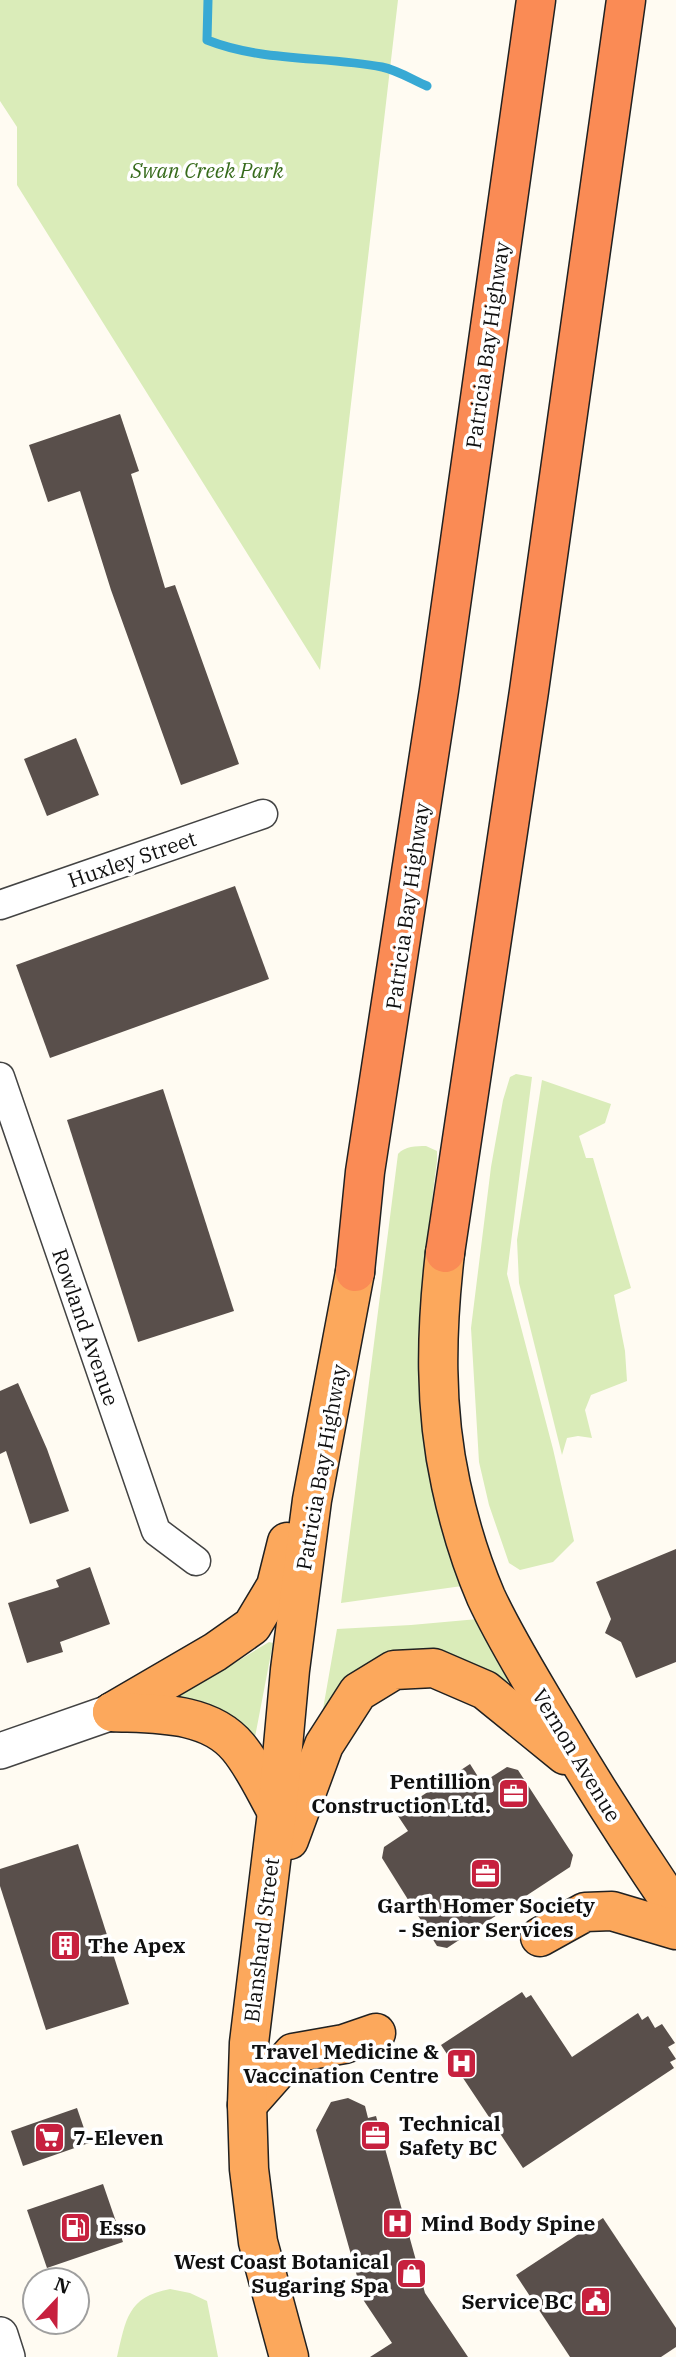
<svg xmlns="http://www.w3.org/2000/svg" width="676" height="2357" viewBox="0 0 676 2357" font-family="'IBM Plex Serif',serif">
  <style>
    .green { fill: #daecb9 }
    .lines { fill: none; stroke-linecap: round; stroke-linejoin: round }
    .stream { stroke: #38a9d4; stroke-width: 9 }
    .building { fill: #594f4b }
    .minor-casing { stroke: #434343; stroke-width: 31 }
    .tertiary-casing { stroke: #434343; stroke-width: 38 }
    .trunk-casing { stroke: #212121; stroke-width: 41 }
    .motorway-casing { stroke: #212121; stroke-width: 41 }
    .minor { stroke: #fff; stroke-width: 28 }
    .tertiary { stroke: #fff; stroke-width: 35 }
    .trunk { stroke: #fca85c; stroke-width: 38 }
    .motorway { stroke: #fa8b55; stroke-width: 38 }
    .labels { text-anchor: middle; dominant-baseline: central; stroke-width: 7; stroke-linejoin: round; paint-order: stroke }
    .park-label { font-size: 21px; font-style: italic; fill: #376b1c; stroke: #fff }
    .street-label { font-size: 21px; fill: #101010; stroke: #fff }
    .poi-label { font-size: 21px; font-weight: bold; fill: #101010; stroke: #fff; text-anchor: start }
  </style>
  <rect width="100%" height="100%" fill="#fffbf2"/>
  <g class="green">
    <path d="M0,0H398L320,670L17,185V127L0,101Z"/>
    <path d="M516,1074L532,1077L507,1274L553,1449L574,1541L553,1562L520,1570L509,1563L489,1505L479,1462L471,1328L491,1167L503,1100L510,1077Z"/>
    <path d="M542,1080L611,1104L605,1123L579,1136L586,1158H593L631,1288L614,1295L625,1351L627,1381L591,1395L585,1410L592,1438L578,1436L567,1438L562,1455L519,1283L517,1240Z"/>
    <path d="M426,1146L437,1151V1161C418,1307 402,1445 462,1586L341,1603L398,1154C405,1146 416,1146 426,1146Z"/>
    <path d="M478,1619L494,1655L516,1696L427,1653L319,1732L337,1629L411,1625Z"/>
    <path d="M269,1642L273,1643L255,1737C233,1709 203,1700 169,1695L191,1687L218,1673Z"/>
    <path d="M170,2289L190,2293L207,2301L218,2357H117C126,2320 127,2297 170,2289Z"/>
  </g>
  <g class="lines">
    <path class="stream" d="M208,0L207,40C262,62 325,56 382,67C397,70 413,80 427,86"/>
  </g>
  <g class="building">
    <path d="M120,414L139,471L131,474L165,588L175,585L239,764L181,785L111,590L80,491L48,502L29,445Z"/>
    <path d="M76,738L99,795L47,816L24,759Z"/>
    <path d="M235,886L269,979L50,1058L16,965Z"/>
    <path d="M163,1089L234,1311L138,1342L67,1120Z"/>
    <path d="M18,1383L47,1449L69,1511L30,1524L6,1451L0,1454V1391Z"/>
    <path d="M676,1549V1662L636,1678L621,1642L605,1633L611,1619L596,1582Z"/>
    <path d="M90,1567L110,1624L60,1642L63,1652L27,1663L8,1603L59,1587L56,1580Z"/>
    <path d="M470,1764L482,1783L507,1767L518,1770L573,1855L570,1867L447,1948L437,1946L382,1858L384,1847L408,1831L396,1813Z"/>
    <path d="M78,1844L129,2004L46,2030L0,1886V1869Z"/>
    <path d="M522,1992L526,1998L531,1995L572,2057L638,2013L642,2020L648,2016L655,2028L662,2024L675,2043L668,2047L676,2059L670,2062L674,2068L523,2168L441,2045Z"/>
    <path d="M348,2098L365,2106L368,2118L376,2116L425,2293L468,2357H370L392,2343L364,2301L316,2130L331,2102Z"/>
    <path d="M77,2108L89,2143L23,2166L11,2131Z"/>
    <path d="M103,2184L123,2242L47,2268L27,2210Z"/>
    <path d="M603,2218L676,2328V2347L661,2357H570L516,2275Z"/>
  </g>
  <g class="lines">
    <defs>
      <g id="minor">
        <path d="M0,905L263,814"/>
        <path d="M0,1077L156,1531L196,1561"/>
      </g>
      <g id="tertiary">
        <path d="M0,1751L112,1712"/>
        <path d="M0,2335L7,2357"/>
      </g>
      <g id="trunk">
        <path d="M445,1253C436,1331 434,1408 451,1485C459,1522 471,1562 486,1597C505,1638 530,1678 553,1717C592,1783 633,1847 676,1910"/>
        <path d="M112,1712L215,1652L252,1626L276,1586L287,1542"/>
        <path d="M112,1712C154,1714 208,1711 238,1747C254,1766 265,1791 277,1812"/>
        <path d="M289,1840L324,1745L358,1692L394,1670L434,1668L485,1690L565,1755"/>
        <path d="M540,1937L585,1912L612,1911L676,1930"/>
        <path d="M247,2105L293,2053L344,2044L376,2033"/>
        <path d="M289,2357L258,2242L249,2169L247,2105L249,2043L277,1812L290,1670L312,1500L355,1272"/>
      </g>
      <g id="motorway">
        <path d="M445,1253L529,691L626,0"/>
        <path d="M355,1272L365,1172L439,690L536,0"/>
      </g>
    </defs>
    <use href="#minor" class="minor-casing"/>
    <use href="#tertiary" class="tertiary-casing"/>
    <use href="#trunk" class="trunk-casing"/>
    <use href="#motorway" class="motorway-casing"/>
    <use href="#minor" class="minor"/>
    <use href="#tertiary" class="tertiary"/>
    <use href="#trunk" class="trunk"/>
    <use href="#motorway" class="motorway"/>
  </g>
  <defs>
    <symbol id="office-square" viewBox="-11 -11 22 22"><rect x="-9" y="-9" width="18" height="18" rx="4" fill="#c7203e" stroke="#fff"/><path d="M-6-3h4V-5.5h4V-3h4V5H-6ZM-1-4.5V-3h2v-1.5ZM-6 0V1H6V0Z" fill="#fff"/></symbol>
    <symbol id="building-square" viewBox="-11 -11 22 22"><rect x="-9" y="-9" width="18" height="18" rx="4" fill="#c7203e" stroke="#fff"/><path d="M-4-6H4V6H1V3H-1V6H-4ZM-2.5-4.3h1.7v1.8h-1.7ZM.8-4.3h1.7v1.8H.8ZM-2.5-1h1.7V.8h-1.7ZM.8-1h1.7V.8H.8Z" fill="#fff"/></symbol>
    <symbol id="hospital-square" viewBox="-11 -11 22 22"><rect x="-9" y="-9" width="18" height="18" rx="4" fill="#c7203e" stroke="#fff"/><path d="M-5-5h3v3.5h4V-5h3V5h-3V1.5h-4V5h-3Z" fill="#fff"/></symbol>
    <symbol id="supermarket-square" viewBox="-11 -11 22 22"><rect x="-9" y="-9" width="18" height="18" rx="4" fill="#c7203e" stroke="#fff"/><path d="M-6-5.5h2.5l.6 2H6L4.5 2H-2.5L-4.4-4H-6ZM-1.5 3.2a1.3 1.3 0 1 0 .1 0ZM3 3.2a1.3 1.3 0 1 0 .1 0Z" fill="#fff"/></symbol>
    <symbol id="fuel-square" viewBox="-11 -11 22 22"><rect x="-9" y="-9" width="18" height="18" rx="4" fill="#c7203e" stroke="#fff"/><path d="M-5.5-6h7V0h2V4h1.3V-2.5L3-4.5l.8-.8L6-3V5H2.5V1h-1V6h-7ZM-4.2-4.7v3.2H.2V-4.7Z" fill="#fff"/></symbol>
    <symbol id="shop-square" viewBox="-11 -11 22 22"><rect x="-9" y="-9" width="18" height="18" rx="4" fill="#c7203e" stroke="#fff"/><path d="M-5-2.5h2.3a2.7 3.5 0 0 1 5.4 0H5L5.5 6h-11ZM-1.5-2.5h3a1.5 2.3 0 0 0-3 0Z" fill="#fff"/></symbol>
    <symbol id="civic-square" viewBox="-11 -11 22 22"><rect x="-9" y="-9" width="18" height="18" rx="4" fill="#c7203e" stroke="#fff"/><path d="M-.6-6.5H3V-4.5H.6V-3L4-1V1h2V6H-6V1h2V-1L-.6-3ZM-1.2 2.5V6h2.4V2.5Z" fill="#fff"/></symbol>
  </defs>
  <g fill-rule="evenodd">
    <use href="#office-square" x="496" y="1776" width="35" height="35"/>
    <use href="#office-square" x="468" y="1856" width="35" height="35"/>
    <use href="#building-square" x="48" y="1928" width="35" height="35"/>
    <use href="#hospital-square" x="444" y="2046" width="35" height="35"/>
    <use href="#office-square" x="358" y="2118" width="35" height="35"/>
    <use href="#supermarket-square" x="32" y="2120" width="35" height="35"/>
    <use href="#hospital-square" x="380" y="2206" width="35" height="35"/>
    <use href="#fuel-square" x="58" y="2210" width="35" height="35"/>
    <use href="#shop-square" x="394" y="2256" width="35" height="35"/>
    <use href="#civic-square" x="578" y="2284" width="35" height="35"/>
  </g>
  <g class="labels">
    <g class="park-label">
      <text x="207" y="170">Swan Creek Park</text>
    </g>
    <g class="street-label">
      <text transform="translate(487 345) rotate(-82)">Patricia Bay Highway</text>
      <text transform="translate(132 859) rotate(-19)">Huxley Street</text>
      <text transform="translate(407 906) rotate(-82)">Patricia Bay Highway</text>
      <text transform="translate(86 1327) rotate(71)">Rowland Avenue</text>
      <text transform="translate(321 1467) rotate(-80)">Patricia Bay Highway</text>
      <text transform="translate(577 1755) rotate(59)">Vernon Avenue</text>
      <text transform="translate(261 1940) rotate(-83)">Blanshard Street</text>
    </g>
    <g class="poi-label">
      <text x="491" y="1781" text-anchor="end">Pentillion<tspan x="491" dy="24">Construction Ltd.</tspan></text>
      <text x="486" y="1905" text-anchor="middle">Garth Homer Society<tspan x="486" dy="24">- Senior Services</tspan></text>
      <text x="88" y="1945">The Apex</text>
      <text x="439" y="2051" text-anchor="end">Travel Medicine &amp;<tspan x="439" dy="24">Vaccination Centre</tspan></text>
      <text x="399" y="2123">Technical<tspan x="399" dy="24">Safety BC</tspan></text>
      <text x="73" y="2137">7-Eleven</text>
      <text x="421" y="2223">Mind Body Spine</text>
      <text x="99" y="2227">Esso</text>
      <text x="389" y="2261" text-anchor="end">West Coast Botanical<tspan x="389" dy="24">Sugaring Spa</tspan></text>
      <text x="573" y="2301" text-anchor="end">Service BC</text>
    </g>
  </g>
  <g transform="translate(56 2301) rotate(22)"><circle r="33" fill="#ffffff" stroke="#9f9f9f" stroke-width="2"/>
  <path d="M0-5L12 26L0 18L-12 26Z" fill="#c7203e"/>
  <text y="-10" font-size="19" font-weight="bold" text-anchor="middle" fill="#101010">N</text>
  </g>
</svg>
